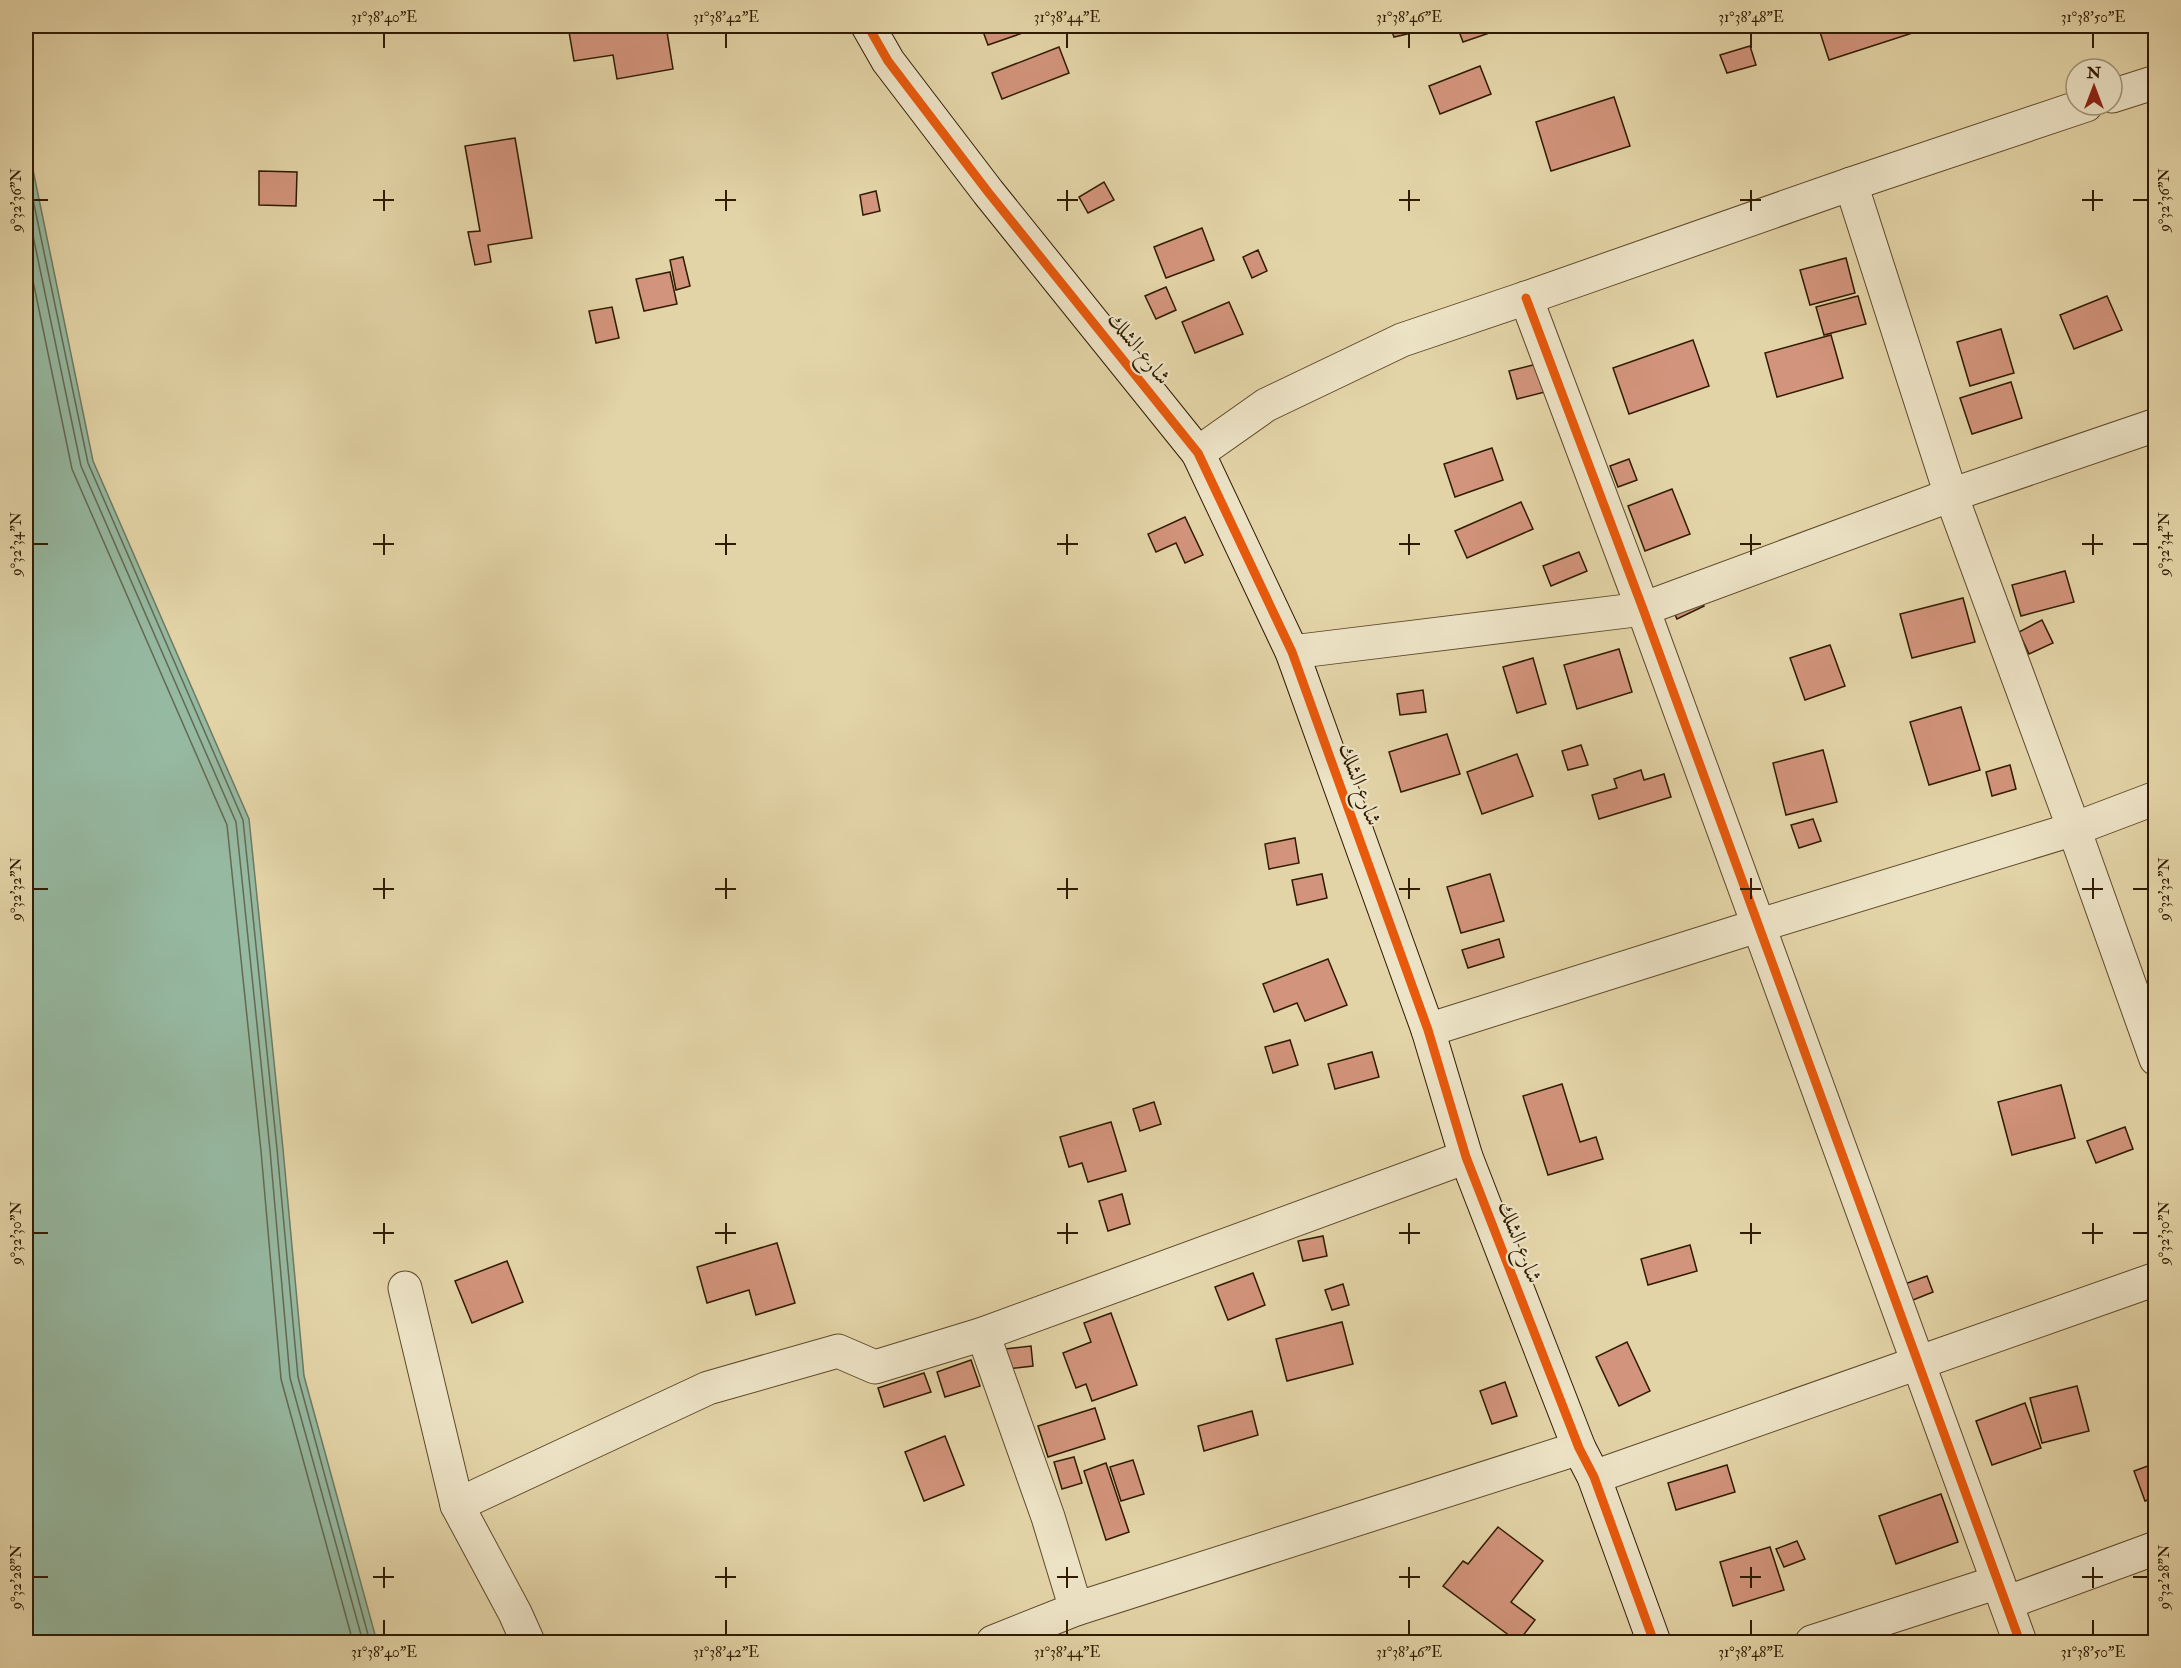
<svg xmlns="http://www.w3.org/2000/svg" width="2181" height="1668" viewBox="0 0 2181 1668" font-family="'IM FELL Double Pica',Amiri,serif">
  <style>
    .water { fill: #96b9a2; stroke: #6d7a61; stroke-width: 1.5 }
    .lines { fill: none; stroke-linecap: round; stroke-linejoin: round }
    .shore { stroke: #636a51; stroke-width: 1.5 }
    .building { fill: #d2947c; stroke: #301b00; stroke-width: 1.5 }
    .street-casing { stroke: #5d492a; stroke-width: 35 }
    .secondary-casing { stroke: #301b00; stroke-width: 35 }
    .street { stroke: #ede3c6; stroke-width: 33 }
    .secondary { stroke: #ede3c6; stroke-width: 33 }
    .cycleway-casing { stroke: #ede3c6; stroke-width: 13 }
    .cycleway { stroke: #e8590c; stroke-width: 9 }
    .ticks { fill: none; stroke: #301b00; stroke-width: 2 }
    .labels { text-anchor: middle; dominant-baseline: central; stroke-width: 4.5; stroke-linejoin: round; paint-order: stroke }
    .street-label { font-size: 22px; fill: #301b00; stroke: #ede3c6 }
    .neatline { fill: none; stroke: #301b00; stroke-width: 2 }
    .ticks-label { font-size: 15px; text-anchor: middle; fill: #301b00 }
  </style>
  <rect width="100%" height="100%" fill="#e3d4a7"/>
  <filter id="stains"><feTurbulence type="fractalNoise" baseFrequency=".00333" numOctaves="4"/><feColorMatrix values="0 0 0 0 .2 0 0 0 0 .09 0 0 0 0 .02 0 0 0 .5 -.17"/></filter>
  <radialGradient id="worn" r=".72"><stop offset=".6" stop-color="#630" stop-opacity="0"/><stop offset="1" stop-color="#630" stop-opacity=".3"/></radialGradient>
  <path class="water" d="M26,136L93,461L249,819L283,1149L304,1376L377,1642H26Z"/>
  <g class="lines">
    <g class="shore">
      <path d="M26,166L88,463L243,820L277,1149L298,1377L370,1642"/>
      <path d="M26,202L81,466L236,822L270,1150L290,1378L363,1642"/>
      <path d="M26,247L72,469L227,825L261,1151L281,1379L353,1642"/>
    </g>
  </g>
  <g class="building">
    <path d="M568,26H666L673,69L617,79L613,55L574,61Z"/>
    <path d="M981,26H1043L988,45Z"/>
    <path d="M1390,26H1414L1416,32L1394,37Z"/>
    <path d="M1457,26H1504V28L1463,42Z"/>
    <path d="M1818,26H1931V27L1829,60Z"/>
    <path d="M1750,46L1756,65L1727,73L1720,55Z"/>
    <path d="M1059,47L1069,73L1002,99L992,73Z"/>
    <path d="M1480,66L1491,94L1440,114L1429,86Z"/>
    <path d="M1614,97L1630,146L1551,171L1536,122Z"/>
    <path d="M515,138L532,238L488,245L491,262L475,265L468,232L480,231L465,146Z"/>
    <path d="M259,171L297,172L296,206L259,205Z"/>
    <path d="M1104,182L1114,200L1088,213L1079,197Z"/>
    <path d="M876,191L880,211L863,215L860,195Z"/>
    <path d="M1202,228L1214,260L1166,278L1154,247Z"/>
    <path d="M1258,250L1267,271L1252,278L1243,257Z"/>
    <path d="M683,257L690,286L676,290L670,260Z"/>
    <path d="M1846,258L1855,293L1810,305L1800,270Z"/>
    <path d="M670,272L677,304L644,311L636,279Z"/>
    <path d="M1166,287L1176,310L1156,319L1145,296Z"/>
    <path d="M1858,296L1866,324L1824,335L1816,307Z"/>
    <path d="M2107,296L2122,330L2074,349L2060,315Z"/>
    <path d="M1229,302L1243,334L1195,353L1182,322Z"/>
    <path d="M612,307L619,338L596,343L589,311Z"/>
    <path d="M2001,329L2014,373L1970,386L1957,342Z"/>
    <path d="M1831,335L1843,378L1777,397L1765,353Z"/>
    <path d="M1693,340L1709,386L1629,414L1613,368Z"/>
    <path d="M1541,363L1549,391L1517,399L1509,371Z"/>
    <path d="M2011,382L2022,418L1972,434L1960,398Z"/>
    <path d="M1492,448L1503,480L1455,497L1444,464Z"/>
    <path d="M1629,459L1637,480L1618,487L1610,466Z"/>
    <path d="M1672,489L1690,534L1645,551L1628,506Z"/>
    <path d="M1521,502L1533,529L1467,558L1455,531Z"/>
    <path d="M1185,517L1203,555L1185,563L1176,543L1156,552L1148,534Z"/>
    <path d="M1579,552L1587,571L1551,586L1543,566Z"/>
    <path d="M2065,571L2074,602L2021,616L2012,585Z"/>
    <path d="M1699,593L1704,606L1677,619L1671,606Z"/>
    <path d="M1963,598L1975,642L1912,658L1900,614Z"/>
    <path d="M2042,620L2053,643L2029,654L2019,632Z"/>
    <path d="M1830,645L1845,686L1805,700L1790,658Z"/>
    <path d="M1619,649L1632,692L1577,709L1564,665Z"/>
    <path d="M1533,658L1546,704L1517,713L1503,667Z"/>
    <path d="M1423,690L1426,712L1400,715L1397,694Z"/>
    <path d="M1961,707L1980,770L1929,785L1910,722Z"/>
    <path d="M1447,734L1460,774L1401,792L1389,752Z"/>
    <path d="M1581,745L1588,765L1568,770L1562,751Z"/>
    <path d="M1823,750L1837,802L1786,815L1773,763Z"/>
    <path d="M1517,754L1533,796L1482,814L1467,772Z"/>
    <path d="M2010,765L2016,789L1992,796L1986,772Z"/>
    <path d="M1641,770L1644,780L1664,774L1671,797L1599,819L1592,795L1617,788L1614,779Z"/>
    <path d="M1813,819L1821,841L1799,848L1791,825Z"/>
    <path d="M1295,838L1299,863L1269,869L1265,844Z"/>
    <path d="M1322,874L1327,898L1297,905L1292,880Z"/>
    <path d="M1490,874L1504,921L1461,933L1447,887Z"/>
    <path d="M1499,939L1504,957L1468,968L1462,950Z"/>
    <path d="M1328,959L1347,1005L1305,1021L1297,1003L1274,1012L1263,984Z"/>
    <path d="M1290,1040L1298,1065L1273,1073L1265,1047Z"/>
    <path d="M1372,1052L1379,1077L1335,1089L1328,1064Z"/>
    <path d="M1562,1084L1580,1142L1596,1137L1603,1159L1548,1175L1523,1096Z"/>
    <path d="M2061,1085L2075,1138L2012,1155L1998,1102Z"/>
    <path d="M1154,1102L1161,1124L1140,1131L1133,1109Z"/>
    <path d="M1111,1122L1126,1171L1088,1182L1082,1163L1069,1167L1060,1137Z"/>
    <path d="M2125,1127L2133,1149L2096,1163L2087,1141Z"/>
    <path d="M1122,1194L1130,1224L1108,1231L1099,1201Z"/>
    <path d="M1323,1236L1327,1256L1303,1261L1298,1241Z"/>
    <path d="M777,1243L795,1303L756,1315L749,1290L707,1303L697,1267Z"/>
    <path d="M1690,1245L1697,1271L1648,1285L1641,1259Z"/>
    <path d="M507,1261L523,1302L472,1323L455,1281Z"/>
    <path d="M1253,1273L1265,1305L1228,1320L1215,1287Z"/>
    <path d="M1927,1276L1933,1292L1908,1302L1902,1285Z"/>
    <path d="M1343,1284L1349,1305L1332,1310L1325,1290Z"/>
    <path d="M1111,1313L1137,1385L1092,1401L1086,1384L1076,1388L1063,1353L1091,1342L1084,1323Z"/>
    <path d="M1342,1322L1353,1364L1287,1381L1276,1339Z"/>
    <path d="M1627,1342L1650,1391L1619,1406L1596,1357Z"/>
    <path d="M1031,1346L1033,1366L1007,1369L1005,1349Z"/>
    <path d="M971,1360L980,1386L945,1397L937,1372Z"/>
    <path d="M924,1373L931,1392L884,1407L878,1388Z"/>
    <path d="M1505,1382L1517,1416L1492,1424L1480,1391Z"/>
    <path d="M2077,1386L2089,1431L2042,1443L2030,1398Z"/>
    <path d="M2025,1403L2041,1448L1992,1465L1976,1421Z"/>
    <path d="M1095,1408L1105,1439L1048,1457L1038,1426Z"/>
    <path d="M1252,1411L1258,1435L1204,1451L1198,1426Z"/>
    <path d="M945,1436L964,1485L924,1501L905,1452Z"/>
    <path d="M1074,1457L1082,1483L1062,1489L1054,1462Z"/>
    <path d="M1133,1460L1144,1494L1121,1501L1110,1467Z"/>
    <path d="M1106,1463L1129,1532L1106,1540L1084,1471Z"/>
    <path d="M2156,1463V1497L2145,1501L2134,1471Z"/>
    <path d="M1727,1465L1735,1492L1676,1510L1668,1483Z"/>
    <path d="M1941,1494L1958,1542L1896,1564L1879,1516Z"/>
    <path d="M1498,1527L1543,1561L1511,1602L1535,1620L1518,1642L1443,1586L1463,1561L1468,1564Z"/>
    <path d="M1797,1541L1805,1559L1784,1567L1776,1549Z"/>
    <path d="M1770,1547L1784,1590L1733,1606L1720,1562Z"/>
    <path d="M1566,1637L1568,1642H1546Z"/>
  </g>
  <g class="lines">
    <defs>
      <g id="street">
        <path d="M2112,96L2156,82"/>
        <path d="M1851,184L1951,495L2074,829L2156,1059"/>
        <path d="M1526,298L1643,609L2020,1642"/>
        <path d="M1198,453L1266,405L1402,340L1526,298L1851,184L2086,105"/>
        <path d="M1292,652L1643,609L1951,495L2156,425"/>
        <path d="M1428,1030L1757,926L2074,829L2156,798"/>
        <path d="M405,1288L457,1505L515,1613L528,1642"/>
        <path d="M983,1334L1048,1517L1076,1609"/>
        <path d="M1594,1477L2156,1279"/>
        <path d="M457,1505L708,1388L838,1351L875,1367L983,1334L1466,1157"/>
        <path d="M2006,1603L2156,1548"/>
        <path d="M993,1642L1076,1609L1579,1448"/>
        <path d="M1812,1642L1998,1582"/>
      </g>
      <path id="secondary" d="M868,26L888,61L988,192L1198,453L1292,652L1428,1030L1466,1157L1579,1448L1594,1477L1654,1642"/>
    </defs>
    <use href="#street" class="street-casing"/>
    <use href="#secondary" class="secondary-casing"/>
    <use href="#street" class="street"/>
    <use href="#secondary" class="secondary"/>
    <defs>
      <g id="cycleway">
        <path d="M868,26L888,61L988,192L1198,453L1292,652L1428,1030L1466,1157L1579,1448L1594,1477L1654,1642"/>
        <path d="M1526,298L1643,609L2020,1642"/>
      </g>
    </defs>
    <use href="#cycleway" class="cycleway-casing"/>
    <use href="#cycleway" class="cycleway"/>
  </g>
  <path class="ticks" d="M384,33V48M726,33V48M1067,33V48M1409,33V48M1751,33V48M2093,33V48M384,190V211M726,190V211M1067,190V211M1409,190V211M1751,190V211M2093,190V211M33,200H48M373,200H394M715,200H736M1057,200H1078M1399,200H1420M1740,200H1761M2082,200H2103M2133,200H2148M384,534V555M726,534V555M1067,534V555M1409,534V555M1751,534V555M2093,534V555M33,544H48M373,544H394M715,544H736M1057,544H1078M1399,544H1420M1740,544H1761M2082,544H2103M2133,544H2148M384,878V899M726,878V899M1067,878V899M1409,878V899M1751,878V899M2093,878V899M33,889H48M373,889H394M715,889H736M1057,889H1078M1399,889H1420M1740,889H1761M2082,889H2103M2133,889H2148M384,1223V1244M726,1223V1244M1067,1223V1244M1409,1223V1244M1751,1223V1244M2093,1223V1244M33,1233H48M373,1233H394M715,1233H736M1057,1233H1078M1399,1233H1420M1740,1233H1761M2082,1233H2103M2133,1233H2148M384,1567V1588M726,1567V1588M1067,1567V1588M1409,1567V1588M1751,1567V1588M2093,1567V1588M33,1577H48M373,1577H394M715,1577H736M1057,1577H1078M1399,1577H1420M1740,1577H1761M2082,1577H2103M2133,1577H2148M384,1620V1635M726,1620V1635M1067,1620V1635M1409,1620V1635M1751,1620V1635M2093,1620V1635"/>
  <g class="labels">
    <g class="street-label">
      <text transform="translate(1139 348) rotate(51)">شارع الشلك</text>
      <text transform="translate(1360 784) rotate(70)">شارع الشلك</text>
      <text transform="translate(1520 1242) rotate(69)">شارع الشلك</text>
    </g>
  </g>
  <rect width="2181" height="1668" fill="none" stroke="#e3d4a7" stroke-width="66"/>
  <g transform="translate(2094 87)"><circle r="28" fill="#ede3c6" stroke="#a19377" stroke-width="1.5"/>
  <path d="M0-4.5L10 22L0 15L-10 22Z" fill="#8f2418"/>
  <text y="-9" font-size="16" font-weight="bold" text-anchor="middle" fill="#301b00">N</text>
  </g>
  <rect x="33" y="33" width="2115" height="1602" class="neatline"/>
  <g class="ticks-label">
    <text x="384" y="22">31°38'40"E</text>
    <text x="726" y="22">31°38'42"E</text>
    <text x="1067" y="22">31°38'44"E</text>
    <text x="1409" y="22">31°38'46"E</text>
    <text x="1751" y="22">31°38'48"E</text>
    <text x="2093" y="22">31°38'50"E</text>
    <text transform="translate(16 200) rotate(-90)" y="5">9°32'36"N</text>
    <text transform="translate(2164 200) rotate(-90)" y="5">9°32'36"N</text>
    <text transform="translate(16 544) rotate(-90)" y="5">9°32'34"N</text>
    <text transform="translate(2164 544) rotate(-90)" y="5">9°32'34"N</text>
    <text transform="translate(16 889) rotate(-90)" y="5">9°32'32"N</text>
    <text transform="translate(2164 889) rotate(-90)" y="5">9°32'32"N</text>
    <text transform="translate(16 1233) rotate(-90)" y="5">9°32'30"N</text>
    <text transform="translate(2164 1233) rotate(-90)" y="5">9°32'30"N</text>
    <text transform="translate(16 1577) rotate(-90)" y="5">9°32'28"N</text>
    <text transform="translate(2164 1577) rotate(-90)" y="5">9°32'28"N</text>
    <text x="384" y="1657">31°38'40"E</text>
    <text x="726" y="1657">31°38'42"E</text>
    <text x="1067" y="1657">31°38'44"E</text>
    <text x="1409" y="1657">31°38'46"E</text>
    <text x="1751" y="1657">31°38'48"E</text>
    <text x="2093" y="1657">31°38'50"E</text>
  </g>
  <rect width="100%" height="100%" filter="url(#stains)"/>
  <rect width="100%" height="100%" fill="url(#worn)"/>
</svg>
